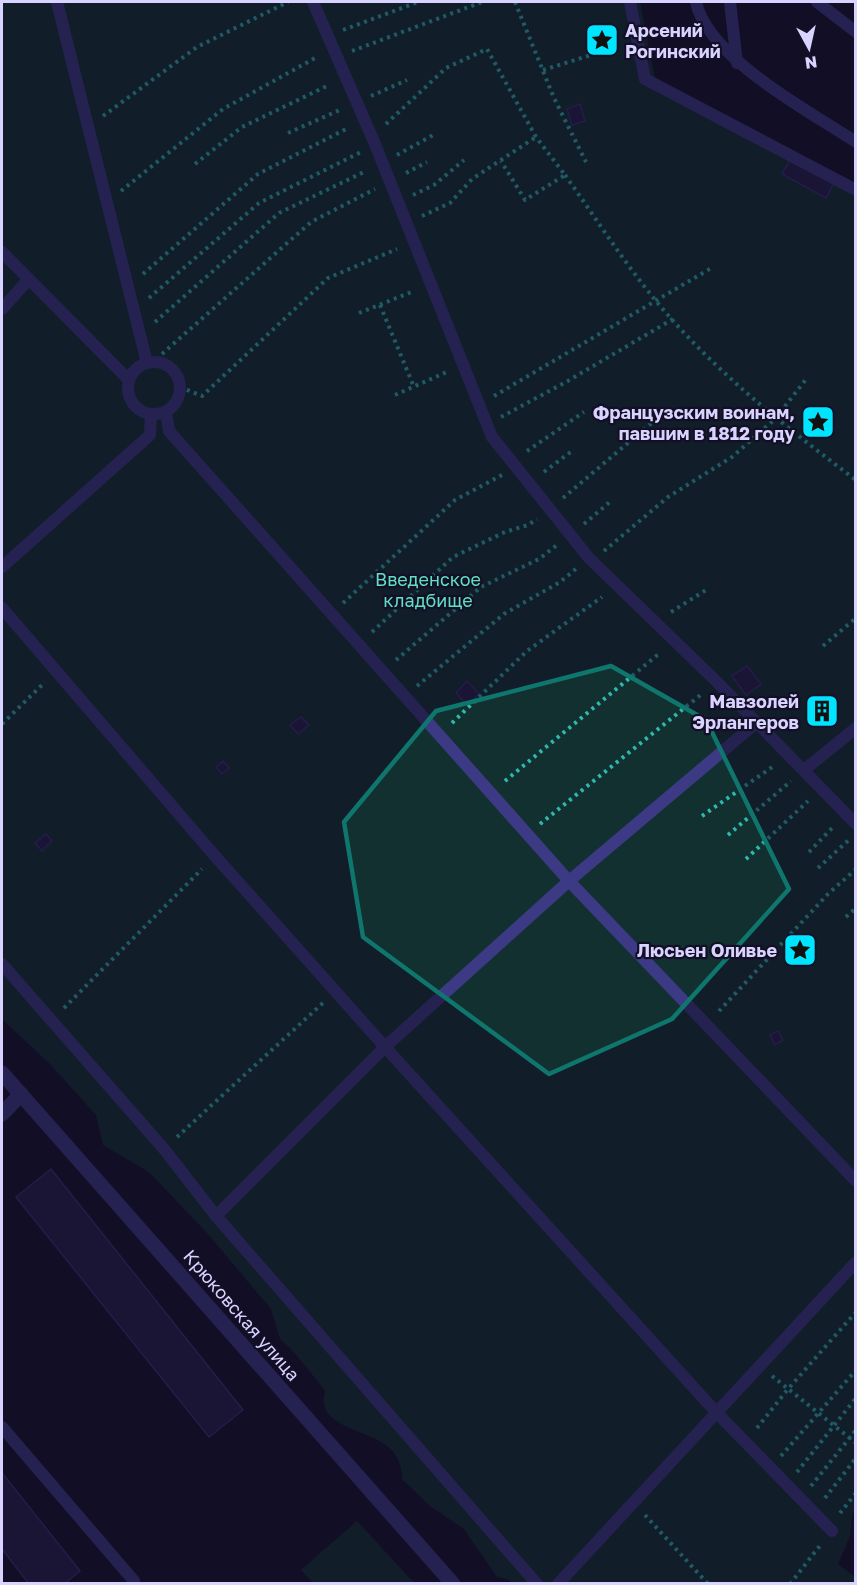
<svg xmlns="http://www.w3.org/2000/svg" width="857" height="1585" viewBox="0 0 857 1585" font-family="'Golos Text',sans-serif">
  <style>
    .green { fill: #12302f }
    .building { fill: #241b47; stroke: #3b2d73; stroke-width: 1.5 }
    .lines { fill: none; stroke-linecap: round; stroke-linejoin: round }
    .path { stroke: #2fb8b0; stroke-width: 4; stroke-dasharray: 3 4.5; stroke-linecap: butt }
    .service { stroke: #3d3a85; stroke-width: 12 }
    .minor { stroke: #3d3a85; stroke-width: 15 }
    .marked { fill: none; stroke: #0f766e; stroke-width: 4.5; stroke-linejoin: round }
    .labels { text-anchor: middle; dominant-baseline: central; stroke-width: 4.5; stroke-linejoin: round; paint-order: stroke }
    .poi-label { font-size: 18px; font-weight: bold; fill: #d9d4ff; stroke: #130f26; text-anchor: end }
    .park-label { font-size: 18px; fill: #5fe0c0; stroke: #130f26 }
    .street-label { font-size: 18px; fill: #d9d4ff; stroke: #130f26 }
  </style>
  <rect width="100%" height="100%" fill="#130f26"/>
  <g class="green">
    <path d="M2,2H640L655,78L855,183L856,1510L852,1515L850,1536L838,1564L855,1577V1583L513,1584L509,1580L497,1577L464,1529L430,1506L402,1479C404,1427 331,1438 324,1404C323,1400 325,1394 325,1390L292,1350L280,1339L271,1309L208,1234L149,1172L103,1145L96,1115L50,1064L2,1019Z"/>
    <path d="M357,1521L414,1583H313L301,1570Z"/>
  </g>
  <g class="building">
    <path d="M580,104L585,121L572,125L567,109Z"/>
    <path d="M793,155L836,179L826,198L782,174Z"/>
    <path d="M747,666L761,684L746,695L732,676Z"/>
    <path d="M467,681L479,694L467,705L456,693Z"/>
    <path d="M823,698L835,713L821,725L808,709Z"/>
    <path d="M301,717L309,725L298,734L290,725Z"/>
    <path d="M223,761L229,768L222,774L216,767Z"/>
    <path d="M46,834L52,841L42,851L35,843Z"/>
    <path d="M778,1031L783,1040L775,1045L770,1035Z"/>
    <path d="M51,1169L243,1410L209,1437L16,1197Z"/>
    <path d="M2,1473L80,1571L64,1584H29L2,1549Z"/>
  </g>
  <g class="lines">
    <g class="path">
      <path d="M515,2L554,98L586,162"/>
      <path d="M343,30L418,2"/>
      <path d="M352,51L482,2"/>
      <path d="M543,70L620,46"/>
      <path d="M371,96L407,80"/>
      <path d="M103,116L197,47L288,2"/>
      <path d="M386,124L446,68L487,49L536,137L565,175L525,200L501,161"/>
      <path d="M288,133L342,109"/>
      <path d="M397,155L435,134"/>
      <path d="M195,164L242,127L329,85"/>
      <path d="M406,173L427,162"/>
      <path d="M565,175C595,217 623,261 656,301C713,370 784,426 856,480"/>
      <path d="M121,191L223,109L317,57"/>
      <path d="M413,195L434,185L464,160"/>
      <path d="M422,216L450,203L472,179L536,137"/>
      <path d="M143,274L258,174L348,128"/>
      <path d="M149,298L259,203L361,152"/>
      <path d="M380,305L414,387"/>
      <path d="M359,313L414,291"/>
      <path d="M155,322L279,213L366,171"/>
      <path d="M162,354L311,222L375,189"/>
      <path d="M180,387L202,396L328,278L397,249"/>
      <path d="M395,395L449,371"/>
      <path d="M494,396L713,267"/>
      <path d="M501,417L566,382L673,319"/>
      <path d="M527,451L584,412"/>
      <path d="M544,472L572,451"/>
      <path d="M563,498L668,409"/>
      <path d="M584,524L611,501"/>
      <path d="M604,551L668,497L732,457L775,419L807,378"/>
      <path d="M343,603L455,500L502,475"/>
      <path d="M671,612L706,590"/>
      <path d="M372,632L453,557L505,532L528,525L537,519"/>
      <path d="M823,646L856,618"/>
      <path d="M396,660L481,587L539,559L557,545"/>
      <path d="M417,686L504,614L560,582L577,568"/>
      <path d="M452,723L527,651L602,597"/>
      <path d="M2,724L45,682"/>
      <path d="M505,781L661,652"/>
      <path d="M702,816L775,765"/>
      <path d="M540,824L703,693"/>
      <path d="M728,835L791,781"/>
      <path d="M809,852L835,825"/>
      <path d="M746,859L808,801"/>
      <path d="M818,868L850,839"/>
      <path d="M846,917L856,908"/>
      <path d="M64,1008L202,869"/>
      <path d="M719,1011L828,894L856,869"/>
      <path d="M177,1137L324,1002"/>
      <path d="M772,1376L856,1443"/>
      <path d="M757,1428L788,1389L856,1312"/>
      <path d="M781,1456L856,1370"/>
      <path d="M797,1472L856,1398"/>
      <path d="M811,1486L856,1430"/>
      <path d="M825,1498L856,1458"/>
      <path d="M840,1513L856,1493"/>
      <path d="M645,1515L708,1584"/>
      <path d="M790,1584L822,1543"/>
    </g>
    <g class="service">
      <path d="M57,2L147,363"/>
      <path d="M313,2L375,144L492,437L589,558L717,682L856,824"/>
      <path d="M630,2L645,79L856,190"/>
      <path d="M696,2C708,58 809,111 856,142"/>
      <path d="M730,2L737,63"/>
      <path d="M817,2L856,32"/>
      <path d="M2,252L129,380"/>
      <path d="M2,309L28,280"/>
      <circle cx="154" cy="388" r="26"/>
      <path d="M166,412L169,431L569,881L856,1181"/>
      <path d="M2,567L150,435L151,414"/>
      <path d="M2,608L215,856L385,1047L715,1411L832,1531"/>
      <path d="M804,770L856,728"/>
      <path d="M2,964L164,1149L216,1216L537,1584"/>
      <path d="M216,1216L385,1047L569,881L756,723"/>
      <path d="M2,1427L134,1581L132,1584"/>
      <path d="M558,1584L856,1262"/>
    </g>
    <g class="minor">
      <path d="M2,1073L453,1584"/>
      <path d="M2,1114L21,1094"/>
    </g>
  </g>
  <path d="M0 0H857V1585H0ZM611,666L706,720L789,889L672,1019L549,1074L363,937L344,822L436,711Z" fill="#130f26" fill-opacity=".55" fill-rule="evenodd"/>
  <path class="marked" d="M611,666L706,720L789,889L672,1019L549,1074L363,937L344,822L436,711Z"/>
  <defs>
    <symbol id="sight-square" viewBox="-11 -11 22 22"><rect x="-9" y="-9" width="18" height="18" rx="4" fill="#00e5ff" stroke="#130f26"/><path d="M0-6L1.8-2.2L6-1.7L2.9 1.2L3.7 5.4L0 3.3L-3.7 5.4L-2.9 1.2L-6-1.7L-1.8-2.2Z" fill="#111"/></symbol>
    <symbol id="building-square" viewBox="-11 -11 22 22"><rect x="-9" y="-9" width="18" height="18" rx="4" fill="#00e5ff" stroke="#130f26"/><path d="M-4-6H4V6H1V3H-1V6H-4ZM-2.5-4.3h1.7v1.8h-1.7ZM.8-4.3h1.7v1.8H.8ZM-2.5-1h1.7V.8h-1.7ZM.8-1h1.7V.8H.8Z" fill="#111"/></symbol>
  </defs>
  <g fill-rule="evenodd">
    <use href="#sight-square" x="583" y="21" width="38" height="38"/>
    <use href="#sight-square" x="799" y="403" width="38" height="38"/>
    <use href="#building-square" x="803" y="692" width="38" height="38"/>
    <use href="#sight-square" x="781" y="931" width="38" height="38"/>
  </g>
  <g class="labels">
    <g class="poi-label">
      <text x="625" y="30" text-anchor="start">Арсений<tspan x="625" dy="21">Рогинский</tspan></text>
      <text x="795" y="412">Французским воинам,<tspan x="795" dy="21">павшим в 1812 году</tspan></text>
      <text x="799" y="701">Мавзолей<tspan x="799" dy="21">Эрлангеров</tspan></text>
      <text x="777" y="950">Люсьен Оливье</text>
    </g>
    <g class="park-label">
      <text x="428" y="579">Введенское<tspan x="428" dy="21">кладбище</tspan></text>
    </g>
    <g class="street-label">
      <text transform="translate(242 1315) rotate(49)">Крюковская улица</text>
    </g>
  </g>
  <rect width="857" height="1585" fill="none" stroke="#d9d4ff" stroke-width="6"/>
  <g transform="translate(809 48) rotate(172)" stroke="#130f26" stroke-width="4.5" paint-order="stroke">
  <path d="M0-4.5L10 22L0 15L-10 22Z" fill="#d9d4ff"/>
  <text y="-9" font-size="16" font-weight="bold" text-anchor="middle" fill="#d9d4ff">N</text>
  </g>
</svg>
